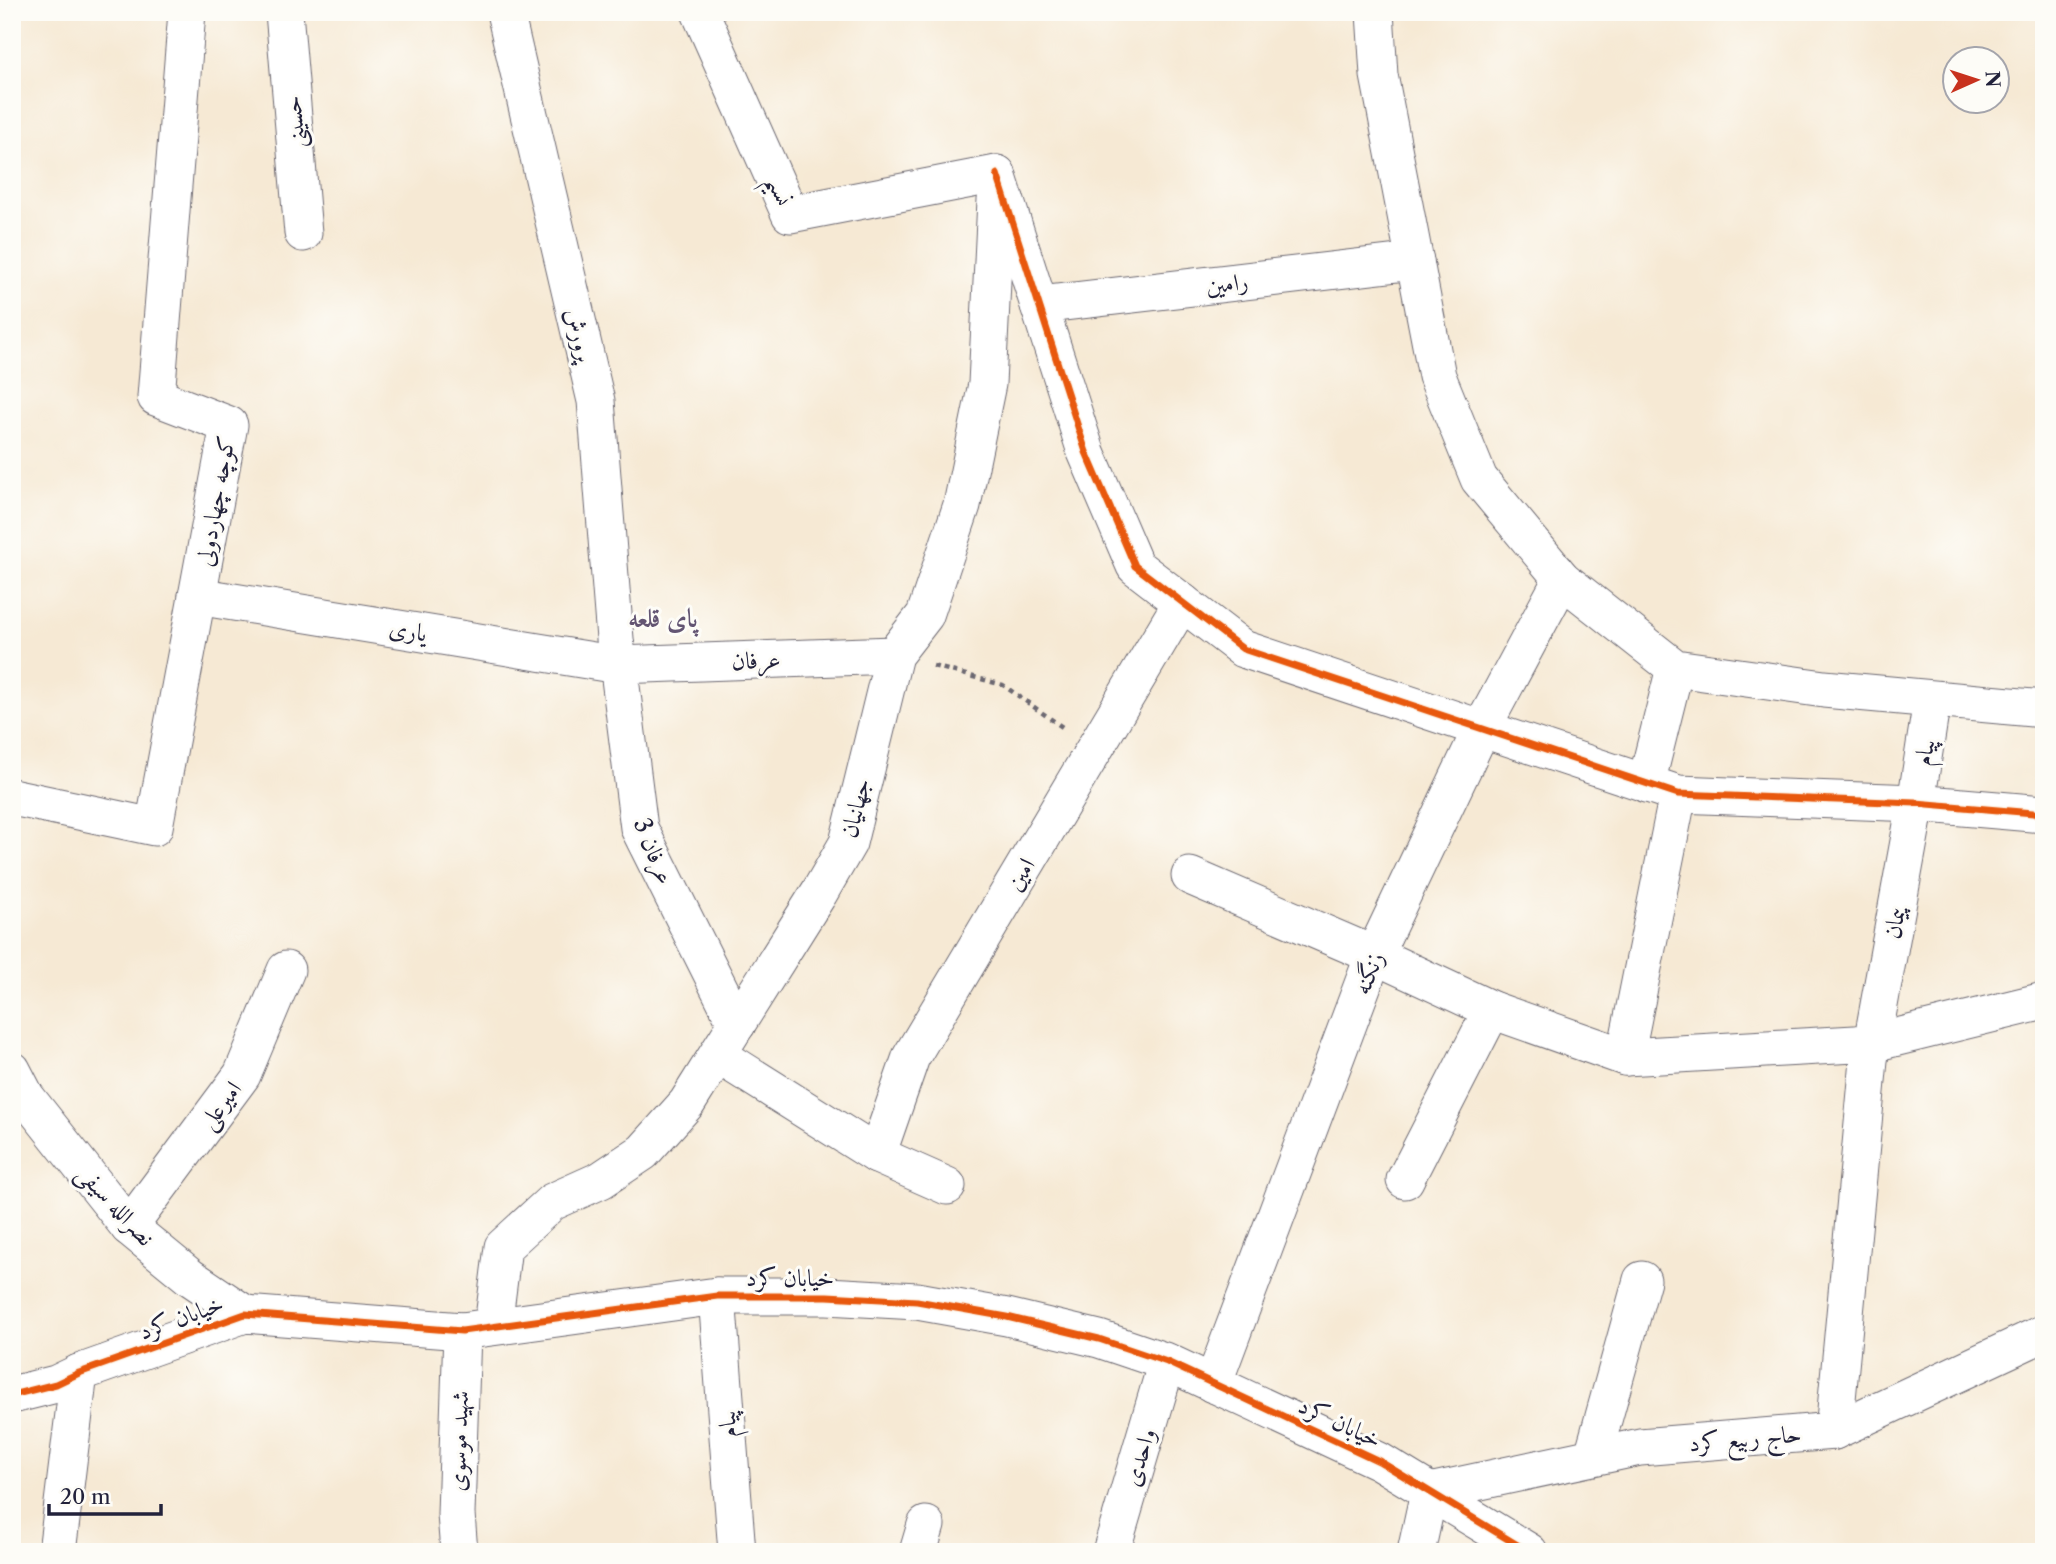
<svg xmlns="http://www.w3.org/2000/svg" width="2056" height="1564" viewBox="0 0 2056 1564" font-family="'Libre Caslon Text',Amiri,serif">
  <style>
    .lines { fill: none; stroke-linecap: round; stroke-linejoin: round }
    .minor-casing { stroke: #6c6871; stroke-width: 39 }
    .path { stroke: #6c6871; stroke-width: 4.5; stroke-dasharray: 5 5; stroke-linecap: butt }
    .minor { stroke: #fff; stroke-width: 37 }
    .cycleway-casing { stroke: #fdfcf7; stroke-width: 11 }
    .cycleway { stroke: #e8590c; stroke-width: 7 }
    .labels { text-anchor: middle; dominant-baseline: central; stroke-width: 6; stroke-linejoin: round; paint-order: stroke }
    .street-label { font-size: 24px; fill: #22223b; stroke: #fdfcf7 }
    .neighbourhood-label { font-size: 26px; font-weight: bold; fill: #635573; stroke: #fdfcf7 }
  </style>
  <rect width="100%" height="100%" fill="#fdfcf7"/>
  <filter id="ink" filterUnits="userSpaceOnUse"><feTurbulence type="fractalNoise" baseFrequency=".0143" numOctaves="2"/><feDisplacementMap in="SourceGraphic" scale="14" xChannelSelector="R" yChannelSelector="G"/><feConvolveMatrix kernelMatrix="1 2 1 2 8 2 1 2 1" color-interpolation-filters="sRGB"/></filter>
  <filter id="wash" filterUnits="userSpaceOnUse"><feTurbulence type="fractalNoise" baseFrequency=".00686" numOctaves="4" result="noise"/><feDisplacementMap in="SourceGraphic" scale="28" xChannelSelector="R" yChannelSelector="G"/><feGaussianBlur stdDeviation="1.57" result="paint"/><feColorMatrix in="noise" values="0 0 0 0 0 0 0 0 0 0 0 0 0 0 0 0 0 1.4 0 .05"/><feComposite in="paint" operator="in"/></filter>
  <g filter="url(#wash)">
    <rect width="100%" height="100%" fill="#f6e9d4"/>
  </g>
  <g filter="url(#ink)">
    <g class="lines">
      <defs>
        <g id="minor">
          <path d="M284,12L303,233"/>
          <path d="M505,12L596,401L615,639L639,828L737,1024"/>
          <path d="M700,12L790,214L997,174"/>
          <path d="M1375,12L1379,75L1437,376L1479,479L1562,579L1675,668L1824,689L2044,709"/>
          <path d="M997,174L1086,452L1135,566L1243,649L1678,794L1916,803L2044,814"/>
          <path d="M1039,305L1415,261"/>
          <path d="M197,596L618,665L894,655"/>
          <path d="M1646,784L1675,668"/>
          <path d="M12,797L154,827L229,425L156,397L187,12"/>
          <path d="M1190,876L1374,955L1492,1010L1625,1057L1873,1043L2044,1001"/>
          <path d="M718,1055L877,1155L947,1186"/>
          <path d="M1625,1057L1678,794"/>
          <path d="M12,1070L26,1097L129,1227L190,1277L245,1314"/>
          <path d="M877,1155L911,1057L1182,602"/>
          <path d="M1405,1180L1492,1010"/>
          <path d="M129,1227L242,1075L286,970"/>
          <path d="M717,1296L737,1552"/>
          <path d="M493,1326L503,1247L552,1202L601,1180L643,1152L687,1103L819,893L848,843L894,655L925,615L962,505L987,384L996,200"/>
          <path d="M1213,1384L1374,955L1482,728L1562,579"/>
          <path d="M12,1395L56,1384L79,1373L245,1314L462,1331L717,1296H827L917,1301L1007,1317L1099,1339L1167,1362L1379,1461L1529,1552"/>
          <path d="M1834,1431L1869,1060L1916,803L1932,700"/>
          <path d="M1593,1456L1642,1280"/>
          <path d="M57,1552L79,1373"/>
          <path d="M459,1552L456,1514L462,1331"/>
          <path d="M918,1552L926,1525"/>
          <path d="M1111,1552L1167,1362"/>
          <path d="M1416,1552L1429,1492L1640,1447L1834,1431L2044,1333"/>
        </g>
      </defs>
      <use href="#minor" class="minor-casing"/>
      <path class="path" d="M933,666L1003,685L1065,729"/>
      <use href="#minor" class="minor"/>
      <defs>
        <g id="cycleway">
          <path d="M997,174L1086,452L1135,566L1243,649L1678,794L1916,803L2044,814"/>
          <path d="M12,1395L56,1384L79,1373L245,1314L462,1331L717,1296H827L917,1301L1007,1317L1099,1339L1167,1362L1379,1461L1529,1552"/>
        </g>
      </defs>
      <use href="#cycleway" class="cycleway-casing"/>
      <use href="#cycleway" class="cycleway"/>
    </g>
  </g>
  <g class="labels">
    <g class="street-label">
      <text transform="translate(294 122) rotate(-95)">حسینی</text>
      <text transform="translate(780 190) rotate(65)">نسیم</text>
      <text transform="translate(1227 283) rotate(-7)">رامین</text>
      <text transform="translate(580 335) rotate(77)">پرورش</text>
      <text transform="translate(215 501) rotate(-80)">کوچه چهاردولی</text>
      <text transform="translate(408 630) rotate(9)">یاری</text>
      <text transform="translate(756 660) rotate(-2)">عرفان</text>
      <text transform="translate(1924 752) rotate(-81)">پیام</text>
      <text transform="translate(855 808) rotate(-76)">جهانیان</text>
      <text transform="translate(654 851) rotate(68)">عرفان 3</text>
      <text transform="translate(1020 874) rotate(-59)">امین</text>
      <text transform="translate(1894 923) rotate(-80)">پیمان</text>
      <text transform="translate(1368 973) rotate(-68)">زنگنه</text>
      <text transform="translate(220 1105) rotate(-53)">امیرعلی</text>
      <text transform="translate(116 1205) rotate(47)">نصرالله سیفی</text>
      <text x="790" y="1277">خیابان کرد</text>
      <text transform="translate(181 1317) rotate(-20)">خیابان کرد</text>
      <text transform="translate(1340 1422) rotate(25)">خیابان کرد</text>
      <text transform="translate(727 1424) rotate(-95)">پیام</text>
      <text transform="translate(1745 1438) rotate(-5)">حاج ربیع کرد</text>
      <text transform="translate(458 1441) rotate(-88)">شهید موسوی</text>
      <text transform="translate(1139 1457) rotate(-73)">واحدی</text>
    </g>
    <g class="neighbourhood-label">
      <text x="663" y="618">پای قلعه</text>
    </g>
  </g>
  <rect width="2056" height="1564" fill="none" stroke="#fdfcf7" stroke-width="42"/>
  <g transform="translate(1976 80) rotate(87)"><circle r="33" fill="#fdfcf7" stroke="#a5a5ac" stroke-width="2"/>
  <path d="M0-5L12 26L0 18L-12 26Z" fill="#c8321e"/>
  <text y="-10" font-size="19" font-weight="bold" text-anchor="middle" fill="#22223b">N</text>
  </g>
  <path d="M49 1504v10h112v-10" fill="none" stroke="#22223b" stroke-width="3.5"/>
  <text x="60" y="1504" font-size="21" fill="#22223b" stroke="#fdfcf7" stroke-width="5" paint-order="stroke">20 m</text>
</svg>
